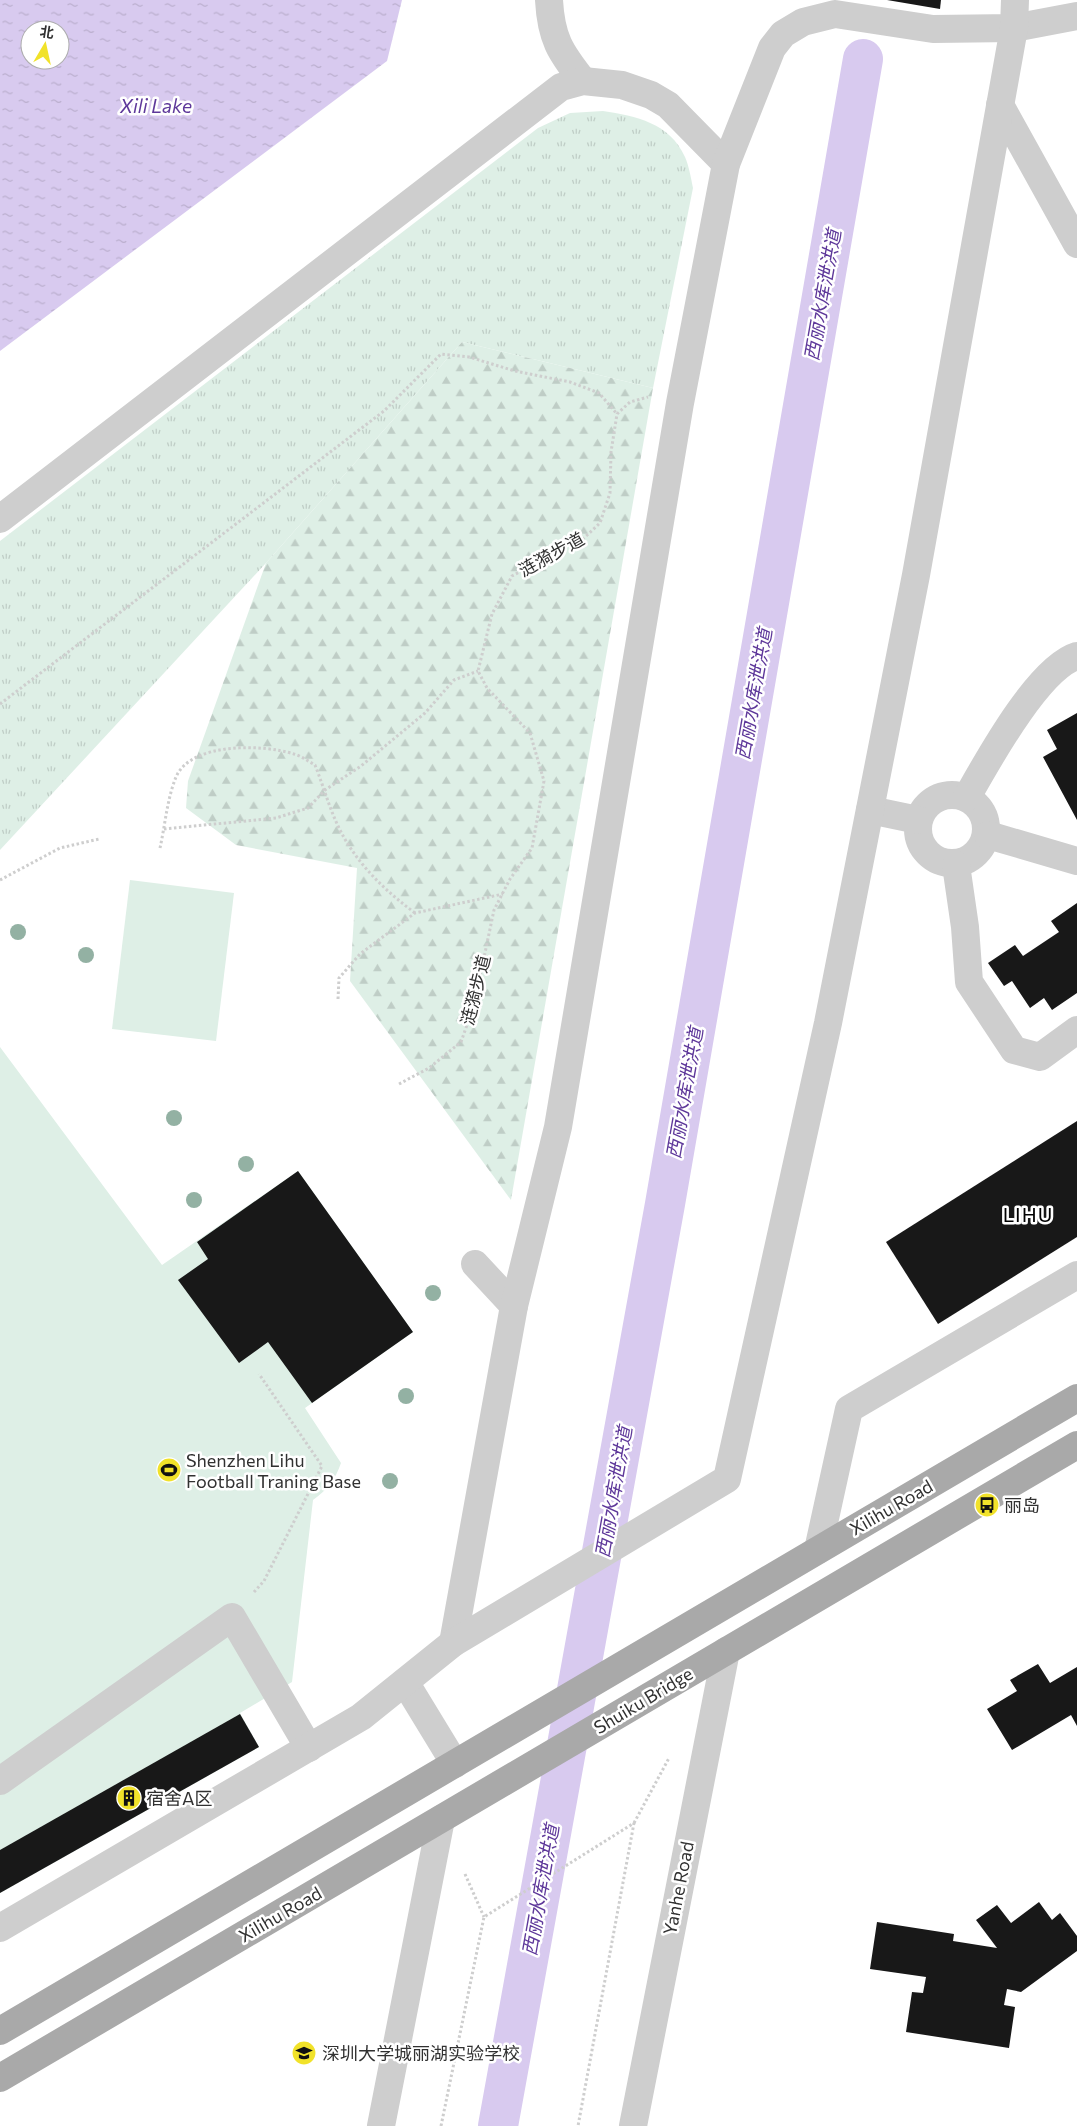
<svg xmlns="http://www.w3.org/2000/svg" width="1077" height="2126" viewBox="0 0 1077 2126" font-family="Commissioner,'Noto Sans SC',sans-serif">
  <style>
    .grass { fill: url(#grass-tufts) }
    .forest { fill: url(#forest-firs) }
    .park { fill: #deefe6 }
    .water { fill: url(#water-ripples); fill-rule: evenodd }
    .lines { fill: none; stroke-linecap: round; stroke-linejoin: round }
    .canal { stroke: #d8caef; stroke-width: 40 }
    .building { fill: #181818 }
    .path { stroke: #cecece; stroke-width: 3; stroke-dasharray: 2.5 2.5; stroke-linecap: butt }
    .minor { stroke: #cecece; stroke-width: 28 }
    .major { stroke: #a9a9a9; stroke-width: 28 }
    .tree { fill: #93b1a3 }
    .labels { text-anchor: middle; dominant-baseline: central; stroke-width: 5; stroke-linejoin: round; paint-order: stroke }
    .street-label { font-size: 18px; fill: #313131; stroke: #fff }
    .poi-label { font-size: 18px; fill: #313131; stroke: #fff; text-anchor: start }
    .water-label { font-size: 19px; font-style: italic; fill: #5e389a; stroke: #fff }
    .quarter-label { font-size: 20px; letter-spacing: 1px; fill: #000; stroke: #fff }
  </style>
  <defs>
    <pattern id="grass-tufts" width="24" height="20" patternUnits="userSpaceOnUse" patternTransform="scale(1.25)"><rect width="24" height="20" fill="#deefe6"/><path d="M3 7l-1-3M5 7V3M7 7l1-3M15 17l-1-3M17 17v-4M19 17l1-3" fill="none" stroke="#bfcdc6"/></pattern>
    <pattern id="forest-firs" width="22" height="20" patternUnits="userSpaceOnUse" patternTransform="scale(1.25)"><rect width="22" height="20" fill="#deefe6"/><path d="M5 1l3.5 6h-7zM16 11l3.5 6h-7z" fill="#bfcdc6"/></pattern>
    <pattern id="water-ripples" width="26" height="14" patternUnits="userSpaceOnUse" patternTransform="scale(1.25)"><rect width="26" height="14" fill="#d8caef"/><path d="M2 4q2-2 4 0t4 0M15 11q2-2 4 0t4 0" fill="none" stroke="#baaecd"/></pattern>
  </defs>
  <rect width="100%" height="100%" fill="#fff"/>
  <path class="grass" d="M603,111C636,116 670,123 685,157C689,166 691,178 693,188L653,388L462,342L266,563L0,850V541L538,128L570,113Z"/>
  <path class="forest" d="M462,342L653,388L511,1200L350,981L357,868L236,845L186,808L188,781L266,563Z"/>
  <g class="park">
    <path d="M130,880L234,893L216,1041L112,1029Z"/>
    <path d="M0,1047L162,1265L298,1171L413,1332L305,1408L341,1463C335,1480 328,1489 313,1500L292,1682L240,1713L259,1747L0,1893Z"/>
  </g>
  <path class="water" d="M0,0H402L387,61L0,351ZM30,30H60V60H30Z"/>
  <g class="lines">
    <path class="canal" d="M498,2126L665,1204L863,59"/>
  </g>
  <g class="building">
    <path d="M887,0H941L940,9Z"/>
    <path d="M1077,713V820L1043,757L1057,749L1047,730Z"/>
    <path d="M1077,903V993L1052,1010L1044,998L1030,1008L1012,981L1004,986L988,963L1015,945L1023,956L1059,932L1051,921Z"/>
    <path d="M1077,1121V1237L938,1324L886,1242Z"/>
    <path d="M298,1171L413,1332L312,1403L268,1342L239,1363L178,1280L208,1259L197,1242Z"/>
    <path d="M1038,1664L1050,1683L1077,1667V1726L1071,1715L1012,1750L987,1709L1017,1691L1010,1680Z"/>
    <path d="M240,1714L259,1747L0,1893V1850Z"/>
    <path d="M1039,1902L1052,1920L1060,1913L1077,1936V1951L1021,1992L1007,1989L1004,2005L1015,2007L1009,2048L906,2032L912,1992L923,1993L926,1977L870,1969L877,1922L954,1934L953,1941L997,1948L976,1920L997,1905L1011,1923Z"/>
  </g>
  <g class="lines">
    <g class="path">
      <path d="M0,704L384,411L441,354L469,357L515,371L570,382L599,393L617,414"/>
      <path d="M164,829L276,818L308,808L325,790L361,766L425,713L454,680L478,671"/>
      <path d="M160,848C165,826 167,799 176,777C191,742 263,744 294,754C301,756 308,761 315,765C323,785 329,807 338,826C355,862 384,890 415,913"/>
      <path d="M0,880L60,848L99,839"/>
      <path d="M338,999L339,978L360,954L415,913L503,894"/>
      <path d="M399,1084L429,1068L461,1042L474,1005L494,910L510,879L532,848L544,781L530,733L487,688L478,671L492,614L512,576L584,538L600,523L610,493L611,452L617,414L630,402L648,397"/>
      <path d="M254,1592L264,1581L322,1466L259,1374"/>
      <path d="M634,1823L669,1758"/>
      <path d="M465,1874L484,1917"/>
      <path d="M441,2126L484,1917L634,1823L578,2126"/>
    </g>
    <g class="minor">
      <path d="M549,0C551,38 560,52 583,81"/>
      <path d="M1000,105L1077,244"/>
      <path d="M0,519L561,87L583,81L622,85L651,95L668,105L726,164"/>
      <circle cx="952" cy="829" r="34"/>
      <path d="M967,797C987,762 1038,668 1077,656"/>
      <path d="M870,810L918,820"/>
      <path d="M988,835L1077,861"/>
      <path d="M956,865L965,927L969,982L1014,1050L1040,1057L1077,1030"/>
      <path d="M475,1264L514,1306"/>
      <path d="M818,1550L849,1409L1077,1275"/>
      <path d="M453,1643L514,1306L558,1127L680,403L726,164L772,48L783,34L803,22L835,14L933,29L1014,28L1077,16"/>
      <path d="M405,1682L455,1764"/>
      <path d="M0,1781L232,1617L309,1748"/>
      <path d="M0,1928L361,1717L453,1643L727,1479L828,1023L916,575L1014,28L1015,0"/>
      <path d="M381,2126L441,1819"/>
      <path d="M633,2126L726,1651"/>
    </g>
    <g class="major">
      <path d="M0,2031L1077,1398"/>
      <path d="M0,2078L1077,1445"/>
    </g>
  </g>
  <g class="tree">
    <circle cx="18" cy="932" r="8"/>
    <circle cx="86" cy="955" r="8"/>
    <circle cx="174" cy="1118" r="8"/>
    <circle cx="246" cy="1164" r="8"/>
    <circle cx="194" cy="1200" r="8"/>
    <circle cx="433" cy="1293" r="8"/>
    <circle cx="406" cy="1396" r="8"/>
    <circle cx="390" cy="1481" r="8"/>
  </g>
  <defs>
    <symbol id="stadium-disc" viewBox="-11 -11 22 22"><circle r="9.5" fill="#f1e22a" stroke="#fff"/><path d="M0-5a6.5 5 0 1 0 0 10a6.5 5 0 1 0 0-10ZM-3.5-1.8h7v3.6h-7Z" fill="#111"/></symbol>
    <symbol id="bus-disc" viewBox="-11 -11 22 22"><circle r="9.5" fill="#f1e22a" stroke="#fff"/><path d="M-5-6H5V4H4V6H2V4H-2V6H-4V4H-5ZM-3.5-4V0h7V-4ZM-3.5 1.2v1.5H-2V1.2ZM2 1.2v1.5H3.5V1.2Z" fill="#111"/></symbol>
    <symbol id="building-disc" viewBox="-11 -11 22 22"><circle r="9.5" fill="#f1e22a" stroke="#fff"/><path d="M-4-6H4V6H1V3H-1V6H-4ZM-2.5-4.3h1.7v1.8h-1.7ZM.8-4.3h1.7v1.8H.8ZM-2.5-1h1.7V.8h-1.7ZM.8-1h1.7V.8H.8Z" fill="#111"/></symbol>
    <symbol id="school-disc" viewBox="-11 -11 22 22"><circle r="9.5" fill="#f1e22a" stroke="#fff"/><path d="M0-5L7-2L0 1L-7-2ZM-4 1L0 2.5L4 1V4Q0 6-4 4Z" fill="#111"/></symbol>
  </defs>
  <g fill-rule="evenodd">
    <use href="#stadium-disc" x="155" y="1456" width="28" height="28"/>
    <use href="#bus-disc" x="973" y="1491" width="28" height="28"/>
    <use href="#building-disc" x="115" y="1784" width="28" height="28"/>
    <use href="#school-disc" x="290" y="2039" width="28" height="28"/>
  </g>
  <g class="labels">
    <g class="street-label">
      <text transform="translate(551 554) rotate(-29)">涟漪步道</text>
      <text transform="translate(475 990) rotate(-76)">涟漪步道</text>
      <text transform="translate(891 1507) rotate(-30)">Xilihu Road</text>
      <text transform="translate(643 1700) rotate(-31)">Shuiku Bridge</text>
      <text transform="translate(678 1888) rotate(-79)">Yanhe Road</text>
      <text transform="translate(280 1914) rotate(-30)">Xilihu Road</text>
    </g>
    <g class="poi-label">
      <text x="186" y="1460">Shenzhen Lihu<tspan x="186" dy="21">Football Traning Base</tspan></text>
      <text x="1004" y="1505">丽岛</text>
      <text x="146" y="1798">宿舍A区</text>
      <text x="322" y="2053">深圳大学城丽湖实验学校</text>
    </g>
    <g class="water-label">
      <text x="156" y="105">Xili Lake</text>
      <text transform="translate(822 295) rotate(-80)">西丽水库泄洪道</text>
      <text transform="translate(753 694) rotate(-80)">西丽水库泄洪道</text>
      <text transform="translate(684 1093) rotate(-80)">西丽水库泄洪道</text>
      <text transform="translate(613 1492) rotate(-80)">西丽水库泄洪道</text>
      <text transform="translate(540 1890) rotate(-80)">西丽水库泄洪道</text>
    </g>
    <g class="quarter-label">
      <text x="1028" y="1214">LIHU</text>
    </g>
  </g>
  <g transform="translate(45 45) rotate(9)"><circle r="24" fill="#ffffff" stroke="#adadad"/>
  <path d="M0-4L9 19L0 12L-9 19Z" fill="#f1e22a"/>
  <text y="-8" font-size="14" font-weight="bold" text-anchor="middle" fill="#313131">北</text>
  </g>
</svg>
